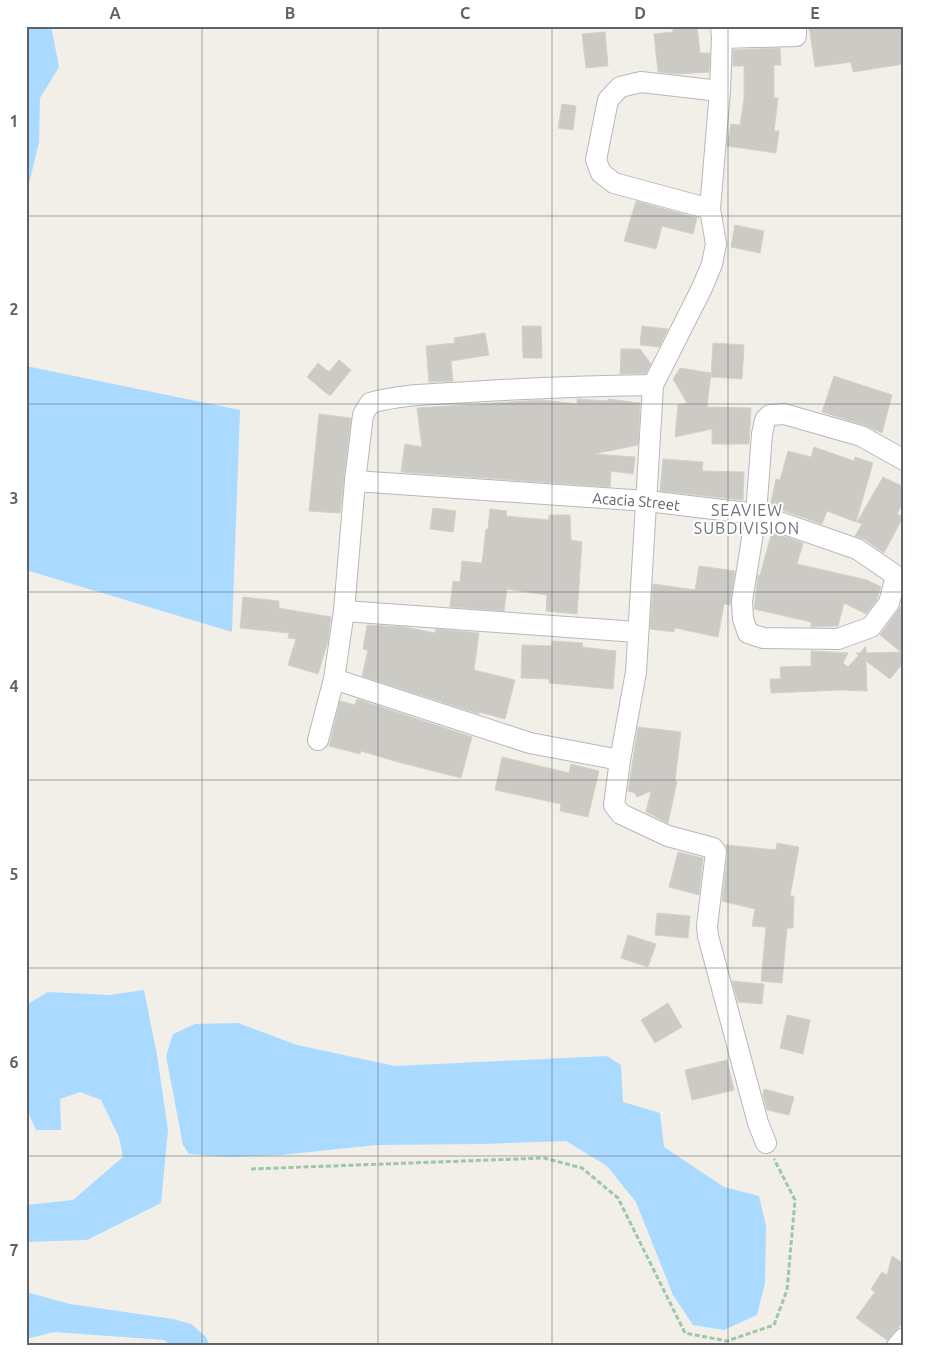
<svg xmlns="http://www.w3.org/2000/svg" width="930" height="1372" viewBox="0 0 930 1372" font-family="Ubuntu,sans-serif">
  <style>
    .water { fill: #aadaff }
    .building { fill: #cccac5; stroke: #d6d1c6 }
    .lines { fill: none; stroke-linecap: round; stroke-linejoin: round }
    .minor-casing { stroke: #b5b8bc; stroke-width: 22 }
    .path { stroke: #9cc7a9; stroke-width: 3; stroke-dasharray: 5 2.5; stroke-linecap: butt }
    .minor { stroke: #fff; stroke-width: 20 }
    .grid { fill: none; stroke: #5f6368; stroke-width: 1; stroke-opacity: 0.55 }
    .labels { text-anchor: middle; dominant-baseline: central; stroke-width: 4; stroke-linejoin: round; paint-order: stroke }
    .street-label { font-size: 15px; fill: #5f6368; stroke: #fff }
    .neighbourhood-label { font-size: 16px; letter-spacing: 1px; fill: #70757a; stroke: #fff }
    .neatline { fill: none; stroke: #5f6368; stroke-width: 2 }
    .grid-label { font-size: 16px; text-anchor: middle; font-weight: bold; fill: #5f6368 }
  </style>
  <rect width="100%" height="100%" fill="#f1efe8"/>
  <g class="water">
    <path d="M26,26H51L59,67L40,98L39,142L26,196Z"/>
    <path d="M26,366L240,410L232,632L26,570Z"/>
    <path d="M144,990L157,1055L168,1130L161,1203L87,1240L26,1242V1205L73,1200L123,1157L119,1137L101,1100L80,1092L60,1099L61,1130H36L26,1107V1005L48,992L109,995Z"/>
    <path d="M238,1023L297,1045L395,1066L607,1056L621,1065L623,1102L660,1113L664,1147L724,1187L759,1196L766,1226L765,1283L757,1315L724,1330L693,1325L673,1295L636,1202L607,1166L566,1141L484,1144L376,1145L281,1155L228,1157L189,1154L183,1145L166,1056L173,1034L195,1024Z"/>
    <path d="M26,1292L70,1304L173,1319L191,1324L206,1337L210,1346H172L164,1340L54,1332L26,1339Z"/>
  </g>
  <g class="building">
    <path d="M697,26L700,53H710L709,72L678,74L658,72L654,34L673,32V27Z"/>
    <path d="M809,26H904V64L853,72L851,62L815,67Z"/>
    <path d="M605,32L608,66L586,68L582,34Z"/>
    <path d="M780,48L781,65H774V98H778L774,131H779L776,153L727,146L731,124L740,125L744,99V66H733V50Z"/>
    <path d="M562,104L576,106L573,130L558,128Z"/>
    <path d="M636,201L697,218L693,234L662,226L656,249L624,241Z"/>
    <path d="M735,225L764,231L760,253L731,247Z"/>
    <path d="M522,326H541L542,358H523Z"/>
    <path d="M642,326L668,329L659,347L640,345Z"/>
    <path d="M485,333L489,355L451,361L453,381L429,382L426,346L455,343L454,338Z"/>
    <path d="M713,343L744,345L742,379L711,377Z"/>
    <path d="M621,349H640L651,364L646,373L620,374Z"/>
    <path d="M339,360L351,370L330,396L307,377L318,363L329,372Z"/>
    <path d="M680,368L711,373L707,407L751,408L749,444H712V429L675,437L678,405L687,403L673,379Z"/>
    <path d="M834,376L892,395L882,433L864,425L822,412Z"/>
    <path d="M577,399L608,401V399L640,403L638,445L594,454L635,457L633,474L611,471L610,487L401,472L405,444L422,447L417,408L542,400L577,404Z"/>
    <path d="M319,414L351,418L340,513L309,511Z"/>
    <path d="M814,447L854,461L855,457L873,463L856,522L827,511L822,524L770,506L776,479L780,480L788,451L811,457Z"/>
    <path d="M663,459L703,462L702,471L744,472L743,500L660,491Z"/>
    <path d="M883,477L904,487V500L897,514L903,517L884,553L864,539L855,536L862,524L857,522Z"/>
    <path d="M433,508L456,511L453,532L430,529Z"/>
    <path d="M490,509L507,511L506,516L549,520V515H570L571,540L582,542L577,614L546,611L547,595L507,589L504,611L450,607L453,581L460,582L462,561L482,563L486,529H488Z"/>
    <path d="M772,532L803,543L797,564L867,580L881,587L876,601L866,614L844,603L838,626L811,627V622L754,609L758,575H760Z"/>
    <path d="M699,566L735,571L730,605L724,604L718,637L675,628L674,632L650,629L653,584L695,590Z"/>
    <path d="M243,597L279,601V608L331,617L328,641L318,674L288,665L296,639L288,638L289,633L240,628Z"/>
    <path d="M904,602V662L890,679L866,661L867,691L842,690L771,693L770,679H781L780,667L811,666V651L848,653L843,663L848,667L859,655L856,653H860L866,646V653L901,652L880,635Z"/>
    <path d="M367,625L405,627L435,633L436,629L479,633L474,670L515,680L505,719L479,712V714L362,676L368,650L363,649Z"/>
    <path d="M552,641L583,643L582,647L616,651L613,689L549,683V679L521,678L522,645L552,646Z"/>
    <path d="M357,699L472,737L461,778L398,762L361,751L360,754L329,746L340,701L355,705Z"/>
    <path d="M638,727L681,732L675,781H677L668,823L646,812L651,791L637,797L635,793L628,791Z"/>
    <path d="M502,757L569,773L571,764L599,771L588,817L560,811L561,804L495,790Z"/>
    <path d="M777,843L799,847L790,896H794L793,928H787L782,983L761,981L766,927L752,926L755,909L722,901L728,853L726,845L776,850Z"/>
    <path d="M678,852L703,858L699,895L669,887Z"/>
    <path d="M657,913L690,916L688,938L655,935Z"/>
    <path d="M628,935L656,944L648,967L621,958Z"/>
    <path d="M732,981L764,984L762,1004L738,1002Z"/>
    <path d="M668,1003L682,1027L655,1043L641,1020Z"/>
    <path d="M787,1015L810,1020L803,1054L780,1048Z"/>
    <path d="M727,1060L734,1090L692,1100L685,1070Z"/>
    <path d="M764,1089L794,1097L789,1115L767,1110L763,1095Z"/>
    <path d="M892,1256L904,1264V1321L887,1340L856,1318L875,1292L871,1289L882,1272L887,1275Z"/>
  </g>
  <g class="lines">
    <defs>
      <g id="minor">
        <path d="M722,38L796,36V26"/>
        <path d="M710,209L614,183L601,173L596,160L608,100L620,87L641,82L720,91"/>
        <path id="s1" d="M355,481L647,501L756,514L857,549L904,581"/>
        <path d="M896,576L889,603L871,627L838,639L763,638L748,633L743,619L742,601L756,514L762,434L765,420L770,415L784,414L861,436L904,460"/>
        <path d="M344,611L637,632"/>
        <path d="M334,679L530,743L620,760L636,672L653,385L702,288L712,264L716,244L710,209L720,91L722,38L721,26"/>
        <path d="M318,740L334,679L344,611L355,481L363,415L370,403C402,394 436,394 469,392C530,388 591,386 653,385"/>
        <path d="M620,760L614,805L621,814L668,836L713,848L716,852L707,926L708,936L758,1123L766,1143"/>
        <path d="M897,1346L904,1338"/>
      </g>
    </defs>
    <use href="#minor" class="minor-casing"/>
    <path class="path" d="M251,1169L544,1158L582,1168L618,1198L685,1333L727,1341L774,1325L787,1290L795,1200L774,1159"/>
    <use href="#minor" class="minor"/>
  </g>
  <path class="grid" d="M202,26V1346M378,26V1346M552,26V1346M728,26V1346M26,216H904M26,404H904M26,592H904M26,780H904M26,968H904M26,1156H904"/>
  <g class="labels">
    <g class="street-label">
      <text stroke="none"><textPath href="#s1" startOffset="282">Acacia Street</textPath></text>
    </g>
    <g class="neighbourhood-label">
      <text x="747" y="510">SEAVIEW<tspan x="747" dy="18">SUBDIVISION</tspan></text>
    </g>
  </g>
  <rect width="930" height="1372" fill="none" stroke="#ffffff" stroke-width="55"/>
  <rect x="28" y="28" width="874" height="1316" class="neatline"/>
  <g class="grid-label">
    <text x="115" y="19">A</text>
    <text x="290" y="19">B</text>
    <text x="465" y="19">C</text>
    <text x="640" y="19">D</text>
    <text x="815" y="19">E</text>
    <text x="14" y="127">1</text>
    <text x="14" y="315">2</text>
    <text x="14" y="504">3</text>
    <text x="14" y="692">4</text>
    <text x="14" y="880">5</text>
    <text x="14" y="1068">6</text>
    <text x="14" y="1256">7</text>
  </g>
</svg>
